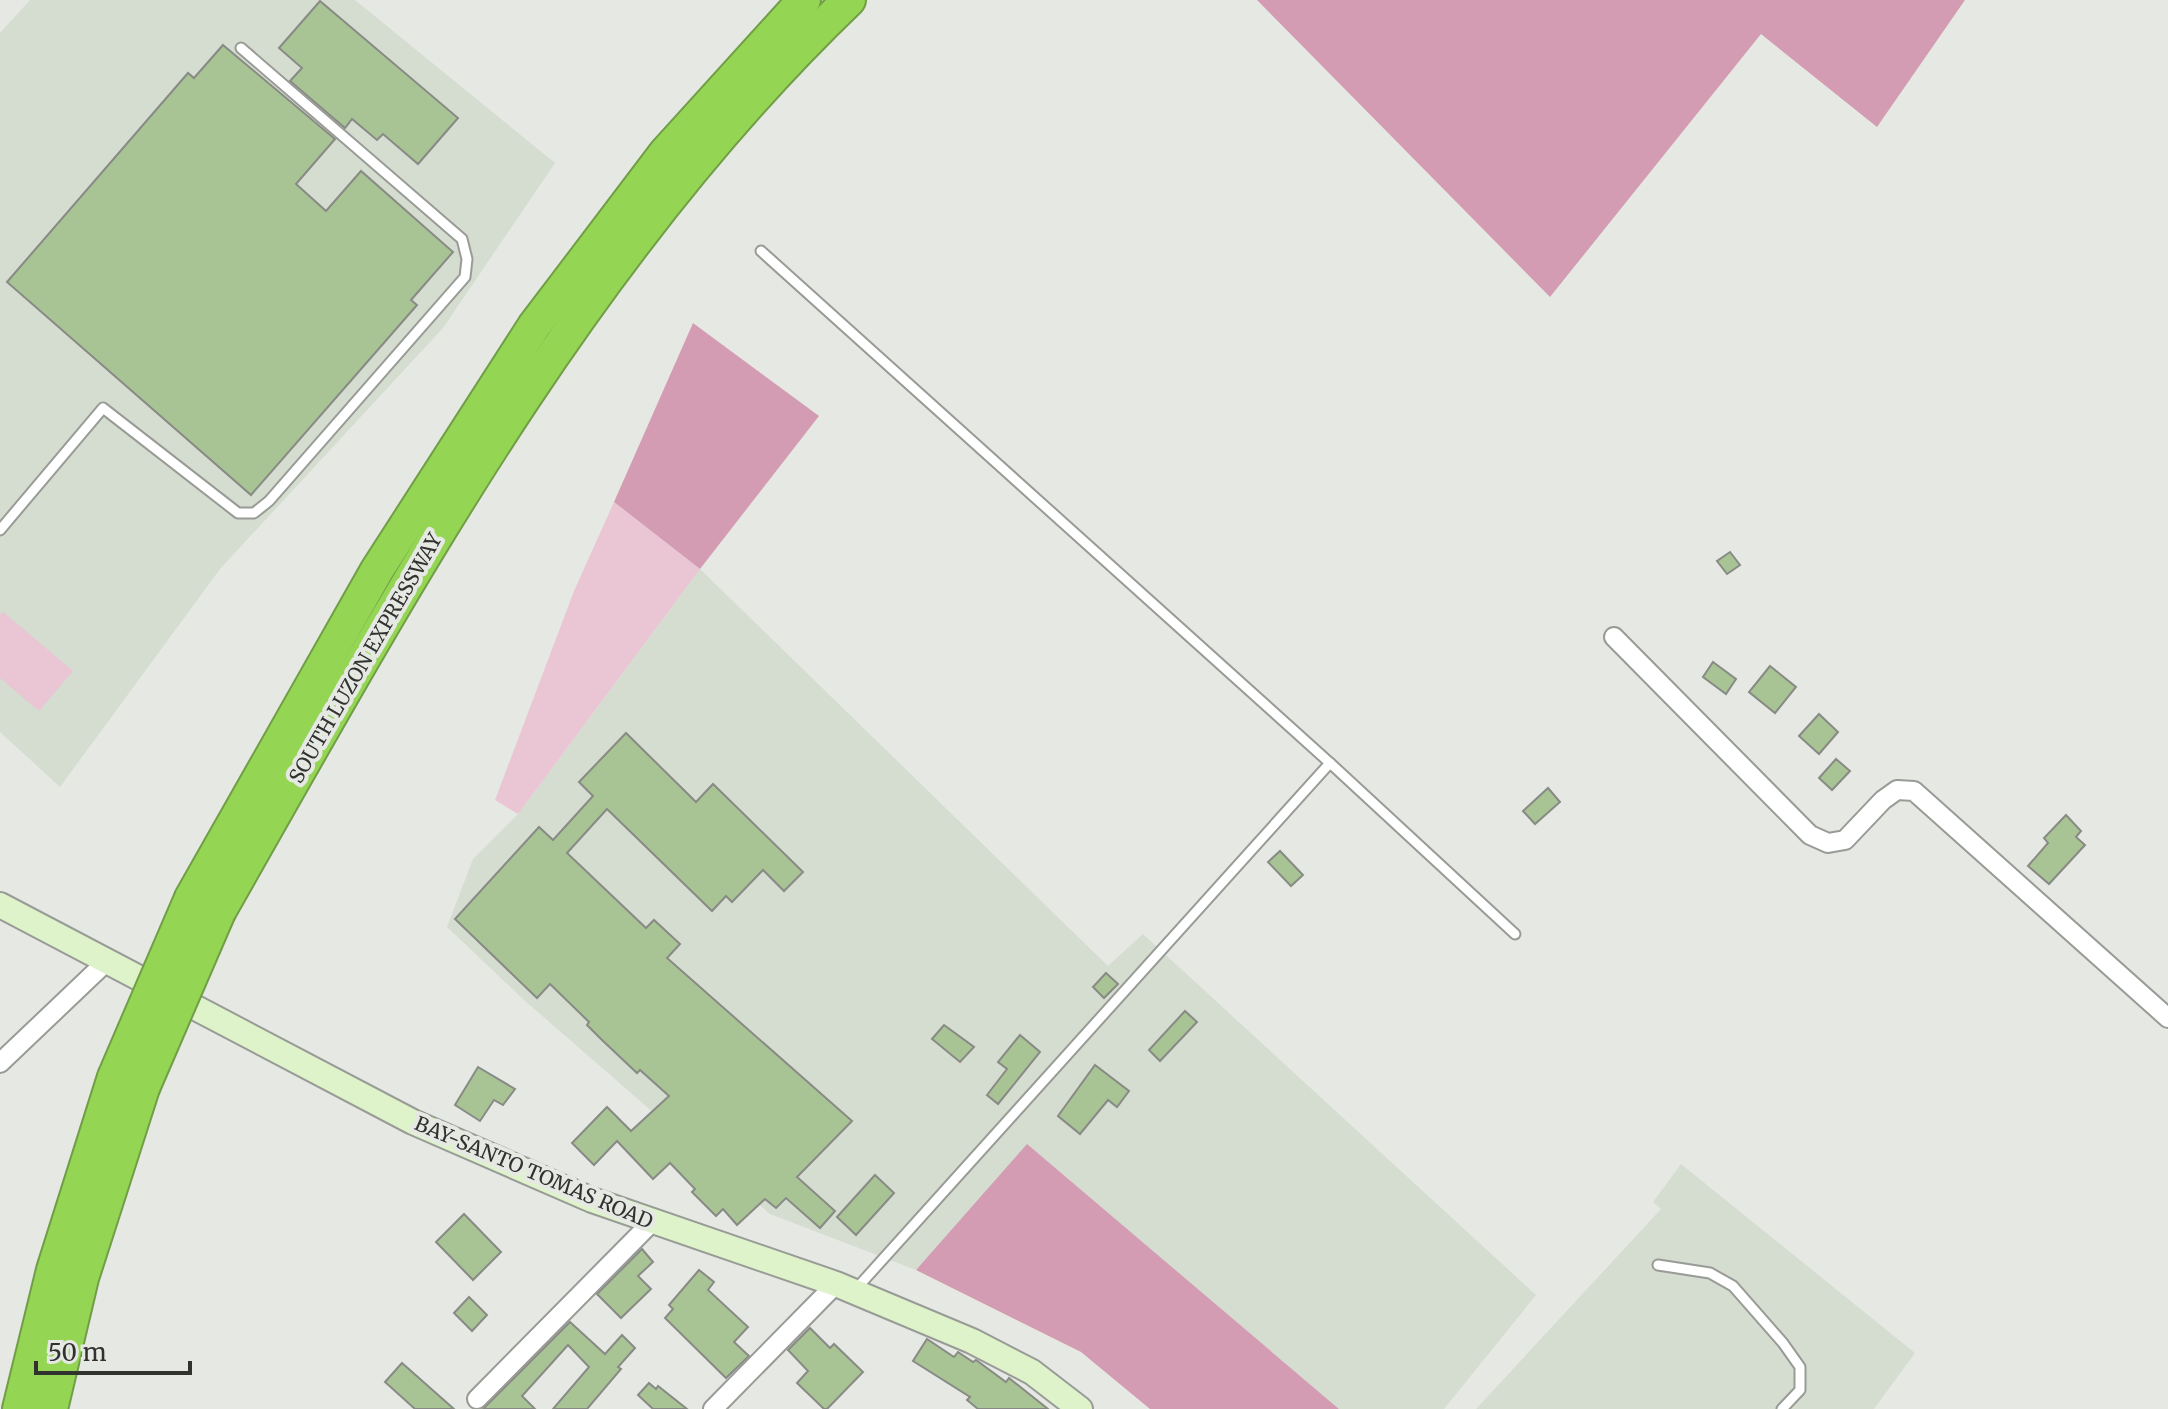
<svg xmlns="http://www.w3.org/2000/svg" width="2168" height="1409" viewBox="0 0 2168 1409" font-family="Merriweather,serif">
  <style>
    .built { fill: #d5dcd0 }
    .green { fill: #eac6d5 }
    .forest { fill: #d39cb3 }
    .building { fill: #a9c494; stroke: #888a85; stroke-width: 2 }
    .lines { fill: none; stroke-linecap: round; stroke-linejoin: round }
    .lane-casing { stroke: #989b96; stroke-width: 13 }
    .street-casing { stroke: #989b96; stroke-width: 22 }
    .secondary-casing { stroke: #989b96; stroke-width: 28 }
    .highway-casing { stroke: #719d47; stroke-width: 36 }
    .lane { stroke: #fff; stroke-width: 9 }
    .street { stroke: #fff; stroke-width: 18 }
    .secondary { stroke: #dff3cb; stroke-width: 24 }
    .highway { stroke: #94d653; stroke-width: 32 }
    .highway-bridge-casing { stroke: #719d47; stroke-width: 36; stroke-linecap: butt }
    .highway-bridge { stroke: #94d653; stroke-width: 32 }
    .labels { text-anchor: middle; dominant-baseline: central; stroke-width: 8; stroke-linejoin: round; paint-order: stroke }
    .street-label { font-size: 20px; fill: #313230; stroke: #e6e9e3 }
  </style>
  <rect width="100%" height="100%" fill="#e6e9e3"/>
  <g class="built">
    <path d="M30,0H355L555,163L443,328L220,569L60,787L0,732V33Z"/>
    <path d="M700,569L1108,966L1143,934L1536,1295L1444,1409H1339L1027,1145L916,1270L770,1214L524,1000L447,927L473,859L518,814Z"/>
    <path d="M1681,1164L1915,1353L1874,1409H1476L1661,1209L1653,1202Z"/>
  </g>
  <g class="green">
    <path d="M614,502L700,569L518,814L495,800L574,591Z"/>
    <path d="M3,612L73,671L39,711L0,678V615Z"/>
  </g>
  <g class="forest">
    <path d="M1257,0H1965L1877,127L1761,34L1550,297Z"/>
    <path d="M693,323L819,416L700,569L614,502Z"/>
    <path d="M1027,1144L1339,1409H1150L1081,1352L916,1270Z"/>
  </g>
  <g class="building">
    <path d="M320,1L458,118L418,164L383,134L377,140L352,119L345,128L290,81L302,68L279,48Z"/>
    <path d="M223,45L335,139L296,184L326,211L361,171L453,252L411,300L417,305L251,495L7,282L188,73L194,78Z"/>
    <path d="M1730,552L1740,565L1727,574L1717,561Z"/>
    <path d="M1713,662L1736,679L1726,694L1703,677Z"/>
    <path d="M1770,666L1796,687L1775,713L1749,692Z"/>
    <path d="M1819,714L1838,732L1819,754L1799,736Z"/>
    <path d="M626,733L696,802L713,784L803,872L784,891L763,870L732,902L726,896L712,911L607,809L567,853L646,928L654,920L680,944L667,958L852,1121L797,1177L835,1211L820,1228L786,1198L776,1208L765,1199L737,1225L723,1209L716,1216L692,1192L695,1189L670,1163L653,1179L617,1141L594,1165L572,1143L607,1107L631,1131L669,1096L640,1070L637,1073L602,1040L587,1025L589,1022L550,984L537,998L455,919L539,827L553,840L593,796L579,782Z"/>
    <path d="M1836,759L1850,771L1832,790L1819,778Z"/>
    <path d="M1548,788L1560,802L1535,824L1523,811Z"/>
    <path d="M2066,815L2081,831L2076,837L2085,845L2049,884L2028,866L2048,843L2044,838Z"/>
    <path d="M1280,851L1303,875L1291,886L1268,862Z"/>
    <path d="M1106,973L1118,984L1104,998L1093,987Z"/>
    <path d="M1185,1011L1197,1022L1160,1061L1149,1050Z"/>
    <path d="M944,1025L974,1047L960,1062L932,1039Z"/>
    <path d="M1020,1035L1040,1052L998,1104L987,1095L1007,1069L998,1062Z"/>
    <path d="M1095,1065L1129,1091L1117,1107L1108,1100L1080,1134L1058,1116Z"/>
    <path d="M478,1067L515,1089L503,1105L494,1100L480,1121L455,1105Z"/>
    <path d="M875,1175L894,1193L856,1235L837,1217Z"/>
    <path d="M464,1214L501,1252L473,1280L436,1242Z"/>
    <path d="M642,1249L653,1262L638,1276L651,1289L621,1318L597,1294Z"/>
    <path d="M699,1270L714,1282L708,1290L748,1327L734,1342L749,1356L726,1378L665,1318L673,1309L669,1305Z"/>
    <path d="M469,1297L487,1315L472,1331L454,1313Z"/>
    <path d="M570,1322L605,1354L622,1335L635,1348L618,1367L621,1369L587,1409H553L589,1367L568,1345L522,1396L535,1409H483Z"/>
    <path d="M810,1328L830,1348L834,1344L863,1372L827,1409H824L797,1383L808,1371L788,1350Z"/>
    <path d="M927,1339L954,1357L958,1352L973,1362L976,1360L1006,1382L1009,1378L1048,1409H978L967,1400L970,1397L913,1361Z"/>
    <path d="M402,1363L454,1409H415L385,1382Z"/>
    <path d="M649,1383L656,1389L658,1386L687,1409H653L638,1395Z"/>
  </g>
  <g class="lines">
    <defs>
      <g id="lane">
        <path d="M761,251L1330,763L856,1289"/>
        <path d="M0,530L103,408L238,513H254L269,501L465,277L467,259L462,239L241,48"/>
        <path d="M1330,763L1515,934"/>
        <path d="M1658,1265L1710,1273L1733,1286L1783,1343L1800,1367V1390L1782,1409"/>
      </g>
      <g id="street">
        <path d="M1614,637L1810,835L1828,843L1845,840L1883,800L1897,790L1914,791L2168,1018"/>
        <path d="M0,1063L105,963"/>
        <path d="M477,1399L652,1222"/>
        <path d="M713,1409L836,1284"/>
      </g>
      <path id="secondary" d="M0,905L413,1122L592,1200L836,1284L972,1341L1032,1372L1080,1409"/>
      <g id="highway">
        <path d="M191,898L377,570L534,326L666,152L804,0"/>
        <path d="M219,912C401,592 580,258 849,0"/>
        <path d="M19,1409L53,1270L114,1077"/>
        <path d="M51,1409L82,1278L143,1088"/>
      </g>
    </defs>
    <use href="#lane" class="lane-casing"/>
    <use href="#street" class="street-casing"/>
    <use href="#secondary" class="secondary-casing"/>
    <use href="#highway" class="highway-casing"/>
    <use href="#lane" class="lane"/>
    <use href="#street" class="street"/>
    <use href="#secondary" class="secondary"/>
    <use href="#highway" class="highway"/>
    <defs>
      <g id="highway-bridge">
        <path d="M114,1077L191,898"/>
        <path d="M143,1088L219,912"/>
      </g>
    </defs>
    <use href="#highway-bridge" class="highway-bridge-casing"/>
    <use href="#highway-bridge" class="highway-bridge"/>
  </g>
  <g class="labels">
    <g class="street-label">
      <text transform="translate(365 658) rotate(-60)">SOUTH LUZON EXPRESSWAY</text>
      <text transform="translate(534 1172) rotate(23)">BAY-SANTO TOMAS ROAD</text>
    </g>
  </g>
  <path d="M36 1361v12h154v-12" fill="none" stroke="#313230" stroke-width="4"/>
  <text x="48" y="1361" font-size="24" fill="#313230" stroke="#e6e9e3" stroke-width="6" paint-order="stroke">50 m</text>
</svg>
